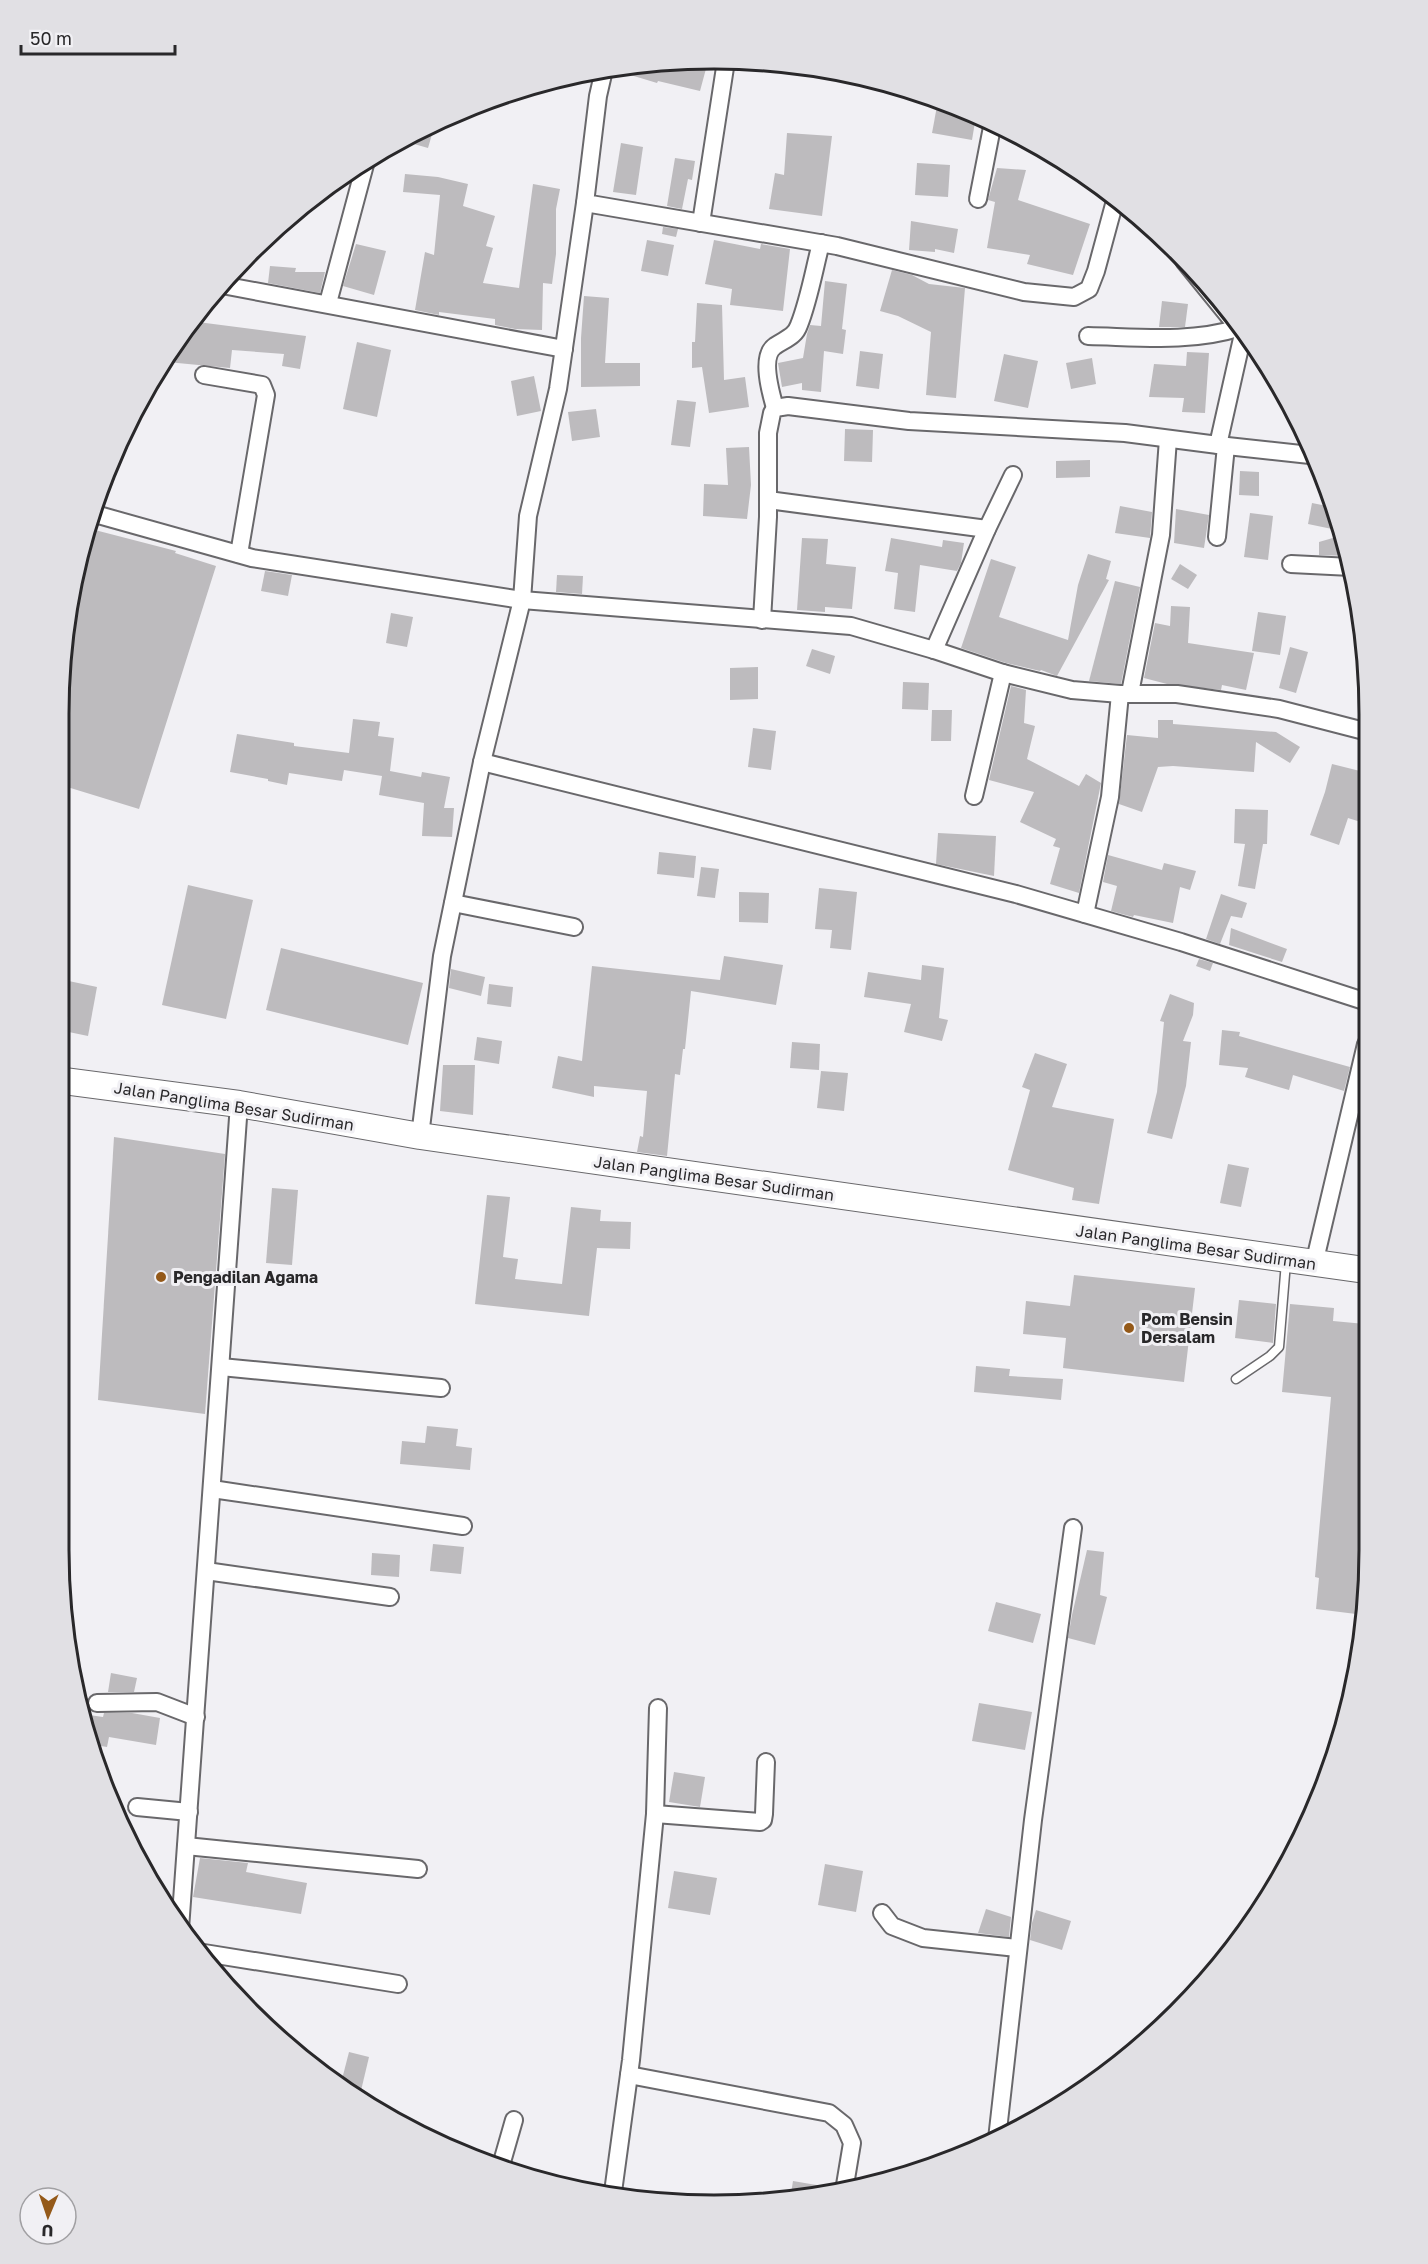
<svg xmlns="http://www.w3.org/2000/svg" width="1428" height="2264" viewBox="0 0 1428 2264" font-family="'Golos Text',sans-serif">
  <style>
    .building { fill: #bdbbbe }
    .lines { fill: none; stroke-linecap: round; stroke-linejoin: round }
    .service-casing { stroke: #69686b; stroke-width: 11 }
    .minor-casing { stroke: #69686b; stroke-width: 20 }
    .primary-casing { stroke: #69686b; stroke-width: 28 }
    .service { stroke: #fff; stroke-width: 8 }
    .minor { stroke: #fff; stroke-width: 16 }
    .primary { stroke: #fff; stroke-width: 26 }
    .poi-dot { fill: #945919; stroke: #f1f0f4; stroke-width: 2 }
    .labels { text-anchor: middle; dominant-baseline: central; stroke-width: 6; stroke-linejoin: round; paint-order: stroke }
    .street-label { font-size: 16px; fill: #29282a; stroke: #f1f0f4 }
    .poi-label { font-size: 16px; font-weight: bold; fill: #29282a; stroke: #f1f0f4; text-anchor: start }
    .rim { fill: none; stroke: #29282a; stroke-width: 3 }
  </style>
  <rect width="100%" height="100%" fill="#f1f0f4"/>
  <g class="building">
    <path d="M696,62L707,65L700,91L658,81L657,83L614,70V67L629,64Z"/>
    <path d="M937,106L963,111L976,116L972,140L932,133Z"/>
    <path d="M435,124L428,148L400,140L429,127Z"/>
    <path d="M787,133L832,136L822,216L769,209L775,173L784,175Z"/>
    <path d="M621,143L643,147L636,195L613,192Z"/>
    <path d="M675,158L695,161L692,180L688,179L682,209L667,206Z"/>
    <path d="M917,163L950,165L948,197L915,195Z"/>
    <path d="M997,168L1026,170L1018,200L1090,224L1073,275L1027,264L1030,255L987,248L995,202L988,200Z"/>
    <path d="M405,174L438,177L468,184L463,206L495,216L486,246L493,248L483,283L519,288L533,184L560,189L556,209V254L552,284L543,283L542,330L515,329L495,325V319L439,312V315L415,310L425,252L434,255L440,195L403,192Z"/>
    <path d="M911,221L958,229L954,253L935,249V252L909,250Z"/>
    <path d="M663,227L678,229L676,237L662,234Z"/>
    <path d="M647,240L674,245L668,276L641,271Z"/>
    <path d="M714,240L760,249L761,244L790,249L783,311L730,305L732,289L705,284Z"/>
    <path d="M356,244L386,251L374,295L343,286Z"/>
    <path d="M270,266L296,268L295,272H325L320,293L268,283Z"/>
    <path d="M892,270L912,275L929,284L965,288L956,398L926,395L931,332L898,316L880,311Z"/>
    <path d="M825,281L847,284L842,329L846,330L843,354L824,351L821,392L802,390V383L782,387L778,363L803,358L807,334L810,325L821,326Z"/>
    <path d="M584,296L609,298L605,363H640V386L581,387V338Z"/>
    <path d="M1162,301L1188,304L1185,327H1159Z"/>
    <path d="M697,303L722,305L724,380L745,377L749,407L709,413L702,367L692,368V342H695Z"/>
    <path d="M190,321L306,336L300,369L282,366L284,354L232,350L230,368L167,362Z"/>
    <path d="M357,342L391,350L377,417L343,409Z"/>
    <path d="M860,351L883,354L879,389L856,386Z"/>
    <path d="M1187,352L1209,353L1205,413L1182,412L1184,398L1149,397L1154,364L1186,366Z"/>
    <path d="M1004,354L1038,361L1028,408L994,401Z"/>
    <path d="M1092,358L1096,384L1071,389L1066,363Z"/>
    <path d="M534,376L541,411L517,416L511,381Z"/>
    <path d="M677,400L696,402L690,447L671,445Z"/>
    <path d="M596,409L600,437L572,441L568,412Z"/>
    <path d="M845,429L873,430L872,462L844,461Z"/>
    <path d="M749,447L751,485L747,519L703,516L704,484L728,485L726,448Z"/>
    <path d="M1090,460V477L1056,478V461Z"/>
    <path d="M1240,471L1259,472V496L1239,495Z"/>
    <path d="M1312,503L1332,507L1335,514L1332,529L1308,524Z"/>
    <path d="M1120,506L1152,512L1150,538L1115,533Z"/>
    <path d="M1176,509L1209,515L1204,548L1174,543Z"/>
    <path d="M1250,513L1273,516L1268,560L1244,557Z"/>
    <path d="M91,529L176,551L175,553L216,566L139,809L64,786V629Z"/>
    <path d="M1343,535L1349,556L1319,555V542Z"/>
    <path d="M802,538L828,539L826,564L856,567L852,609L825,607V612L797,610Z"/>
    <path d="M891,538L942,547L943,540L964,543L961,563L957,571L920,565L915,612L894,609L898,573L885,571Z"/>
    <path d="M1088,554L1111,561L1106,579L1109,580L1057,676L1041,670L1040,671L1006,663L961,648L991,559L1016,567L999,617L1068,640L1078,585Z"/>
    <path d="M1180,564L1197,575L1188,589L1171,579Z"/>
    <path d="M265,571L292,575L288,596L261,591Z"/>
    <path d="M557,575L583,576L582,594L556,592Z"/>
    <path d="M1115,581L1140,587L1121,684L1089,681Z"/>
    <path d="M1171,606L1190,607L1188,643L1254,653L1246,690L1222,685L1221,690L1167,684L1144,678L1155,623L1170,626Z"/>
    <path d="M1258,612L1286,616L1280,655L1252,651Z"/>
    <path d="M391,613L413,617L407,647L386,643Z"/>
    <path d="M1290,647L1308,652L1296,693L1279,688Z"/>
    <path d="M812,649L835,656L830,674L806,666Z"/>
    <path d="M758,667V699L730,700V668Z"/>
    <path d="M903,682L929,683L928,710L902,709Z"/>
    <path d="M1011,686L1026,690L1024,723L1035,726L1027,759L1079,786L1086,774L1101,783L1079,893L1050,884L1060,848L1053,846L1056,839L1020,822L1034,792L989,780Z"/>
    <path d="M932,710H952L951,741H931Z"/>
    <path d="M353,719L380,722L378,736L394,738L390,771L421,777L422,772L450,777L444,808H454L452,837L422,836L424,803L379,795L382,776L344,770L342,781L289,773L287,785L268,781V779L230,772L237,734L294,743V746L349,753Z"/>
    <path d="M1158,720H1173V724L1276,732L1300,747L1290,763L1256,742L1254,772L1173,766L1158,767L1142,812L1119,804L1127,735L1158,738Z"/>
    <path d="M753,728L776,731L771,770L748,767Z"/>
    <path d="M1332,764L1368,773L1367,824L1348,818L1339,845L1310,835L1325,792Z"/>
    <path d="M1235,809L1268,810L1267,844H1263L1255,889L1238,886L1245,844L1234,843Z"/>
    <path d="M938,833L996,836L994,876L936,864Z"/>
    <path d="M659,852L696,856L694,878L657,874Z"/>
    <path d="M1108,855L1162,870L1164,863L1196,871L1190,890L1180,887L1173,923L1134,915L1133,917L1111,911L1117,886L1103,882Z"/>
    <path d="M701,867L719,869L715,898L697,896Z"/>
    <path d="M188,885L253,900L226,1019L162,1005Z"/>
    <path d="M819,888L857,892L851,950L830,948L832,930L815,929Z"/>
    <path d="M739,892L769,893L768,923L739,922Z"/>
    <path d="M1221,894L1247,903L1242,918L1231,916L1220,944L1206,939Z"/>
    <path d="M1231,928L1287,949L1282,962L1229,945Z"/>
    <path d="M281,948L423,983L408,1045L266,1010Z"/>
    <path d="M724,956L783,965L776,1005L691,991L685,1049H683L680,1075L675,1074L667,1156L637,1152L640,1136L643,1137L647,1091L594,1086V1097L552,1088L558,1056L582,1061L592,966L720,980Z"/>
    <path d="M1199,959L1213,963L1210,971L1196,966Z"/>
    <path d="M922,965L944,968L939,1018L948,1020L942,1041L904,1032L911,1004L864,997L868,972L921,980Z"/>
    <path d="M451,969L485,977L481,996L449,988Z"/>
    <path d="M64,980L97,987L88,1036L64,1031Z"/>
    <path d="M489,984L513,987L511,1007L487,1004Z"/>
    <path d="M1170,994L1194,1003L1193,1015L1183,1041L1191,1042L1186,1086L1172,1139L1147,1133L1157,1092L1164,1022L1160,1021Z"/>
    <path d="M1222,1030L1240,1032L1239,1036L1350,1067L1344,1091L1293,1075L1289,1090L1245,1077L1248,1068L1219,1065Z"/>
    <path d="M477,1037L502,1041L499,1064L474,1060Z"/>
    <path d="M792,1042L820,1044L819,1070L790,1068Z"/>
    <path d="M1035,1053L1067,1064L1052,1107L1114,1119L1099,1204L1072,1200L1074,1188L1008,1170L1030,1090L1022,1087Z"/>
    <path d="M443,1065H475L473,1115L440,1111Z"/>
    <path d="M821,1071L848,1073L844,1111L817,1108Z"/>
    <path d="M114,1137L225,1154L205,1414L98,1400Z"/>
    <path d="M1228,1164L1249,1168L1241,1207L1220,1203Z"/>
    <path d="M272,1188L298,1190L292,1265L266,1263Z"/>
    <path d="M487,1195L510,1197L503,1257L518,1259L515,1279L562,1284L571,1207L601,1210L600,1221L631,1222L630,1249L597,1248L589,1316L475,1304Z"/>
    <path d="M1074,1275L1195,1288L1184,1382L1063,1368L1066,1338L1023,1334L1026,1301L1070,1306Z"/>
    <path d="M1239,1300L1276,1304L1273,1343L1235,1338Z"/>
    <path d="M1290,1304L1334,1308L1333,1321L1365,1324L1364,1615L1316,1609L1319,1578L1315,1577L1331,1397L1282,1392Z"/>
    <path d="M976,1366L1010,1369L1009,1376L1063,1379L1061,1400L974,1392Z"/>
    <path d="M427,1426L458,1429L456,1446L472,1448L470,1470L400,1464L402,1441L425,1443Z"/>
    <path d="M433,1544L464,1547L461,1574L430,1571Z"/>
    <path d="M1087,1550L1104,1552L1100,1595L1107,1597L1095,1645L1068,1638L1072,1615Z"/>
    <path d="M372,1553L400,1555L399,1577L371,1575Z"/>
    <path d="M996,1602L1041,1614L1033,1643L988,1631Z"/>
    <path d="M111,1673L137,1678L134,1692H108Z"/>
    <path d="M979,1703L1032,1712L1025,1750L972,1741Z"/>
    <path d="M104,1713H132L160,1718L156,1745L109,1737L107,1747L89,1744L82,1714L103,1717Z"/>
    <path d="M674,1772L705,1777L700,1807L669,1802Z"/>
    <path d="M200,1858L248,1863L246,1872L307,1883L301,1914L193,1897Z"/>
    <path d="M825,1864L863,1871L856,1912L818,1905Z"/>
    <path d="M674,1871L717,1878L710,1915L668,1908Z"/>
    <path d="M986,1909L1011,1917L1009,1937L978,1933Z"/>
    <path d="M1036,1910L1071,1921L1062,1950L1030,1940L1032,1923Z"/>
    <path d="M349,2052L369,2057L359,2099L340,2087Z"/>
    <path d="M793,2181L834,2188V2193L790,2200Z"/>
  </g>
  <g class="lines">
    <defs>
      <path id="service" d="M1236,1379L1270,1356L1279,1347L1286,1262"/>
      <g id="minor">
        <path d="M604,70L598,96L585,203L837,246L1024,292L1074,297L1089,289L1096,271L1116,197"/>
        <path d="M978,199L993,122"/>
        <path d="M701,223L726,61"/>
        <path d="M1184,261L1244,335"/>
        <path d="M222,285L564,349"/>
        <path d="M328,303L366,161"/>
        <path d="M1088,336C1137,337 1191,343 1238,328"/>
        <path d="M204,375L262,385L266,395L239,554"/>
        <path d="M775,408C771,394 760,356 775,346C785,339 795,337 799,325C809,300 814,270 821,243"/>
        <path d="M1218,445L1310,455"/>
        <path d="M768,500L987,529"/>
        <path d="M95,514L252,558L522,600L851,626L934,650L1003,673L1072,690L1120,694H1177L1279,709L1368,732"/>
        <path d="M1217,537L1226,446"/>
        <path d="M1291,564L1351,567"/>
        <path d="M762,620L768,517V433L772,413L775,408L788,406L909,421L1125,433L1218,445L1243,334"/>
        <path d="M934,650L987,529L1013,475"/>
        <path d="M1130,693L1161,535L1168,439"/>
        <path d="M482,762L1016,894L1181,942L1367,1002"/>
        <path d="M974,796L1003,673"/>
        <path d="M453,903L574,927"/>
        <path d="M1085,914L1110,797L1120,694"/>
        <path d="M420,1136L442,956L482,762L522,600L528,516L558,389L585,203"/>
        <path d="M1314,1264L1366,1044"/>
        <path d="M221,1367L441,1388"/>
        <path d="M212,1489L463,1526"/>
        <path d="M206,1571L390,1597"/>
        <path d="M97,1703L157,1702L196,1717"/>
        <path d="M137,1807L189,1812"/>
        <path d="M655,1814L760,1822L763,1820L764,1814L766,1762"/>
        <path d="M186,1846L418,1869"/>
        <path d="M882,1913L892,1926L923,1938L1017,1948"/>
        <path d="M180,1929L239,1104"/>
        <path d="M198,1952L398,1984"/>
        <path d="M629,2075L829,2113L844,2125L852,2143L844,2191"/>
        <path d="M997,2139L1033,1820L1073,1528"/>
        <path d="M500,2169L514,2120"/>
        <path d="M613,2192L631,2060L655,1814L658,1708"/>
      </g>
      <path id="primary" d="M64,1081L239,1104L420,1136L1365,1270"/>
    </defs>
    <use href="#service" class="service-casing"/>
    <use href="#minor" class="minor-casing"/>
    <use href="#primary" class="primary-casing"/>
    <use href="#service" class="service"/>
    <use href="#minor" class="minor"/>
    <use href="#primary" class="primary"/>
  </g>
  <g class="poi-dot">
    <circle cx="161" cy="1277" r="6"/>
    <circle cx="1129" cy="1328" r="6"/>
  </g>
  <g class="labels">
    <g class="street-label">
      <text transform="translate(234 1106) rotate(9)">Jalan Panglima Besar Sudirman</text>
      <text transform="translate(714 1178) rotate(8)">Jalan Panglima Besar Sudirman</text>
      <text transform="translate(1196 1247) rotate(8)">Jalan Panglima Besar Sudirman</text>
    </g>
    <g class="poi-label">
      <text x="173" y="1277">Pengadilan Agama</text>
      <text x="1141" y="1319">Pom Bensin<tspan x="1141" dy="18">Dersalam</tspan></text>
    </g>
  </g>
  <path d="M0 0H1428V2264H0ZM714 69H714A645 645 0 0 1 1359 714V1550A645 645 0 0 1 714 2195H714A645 645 0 0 1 69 1550V714A645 645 0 0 1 714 69Z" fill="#e1e0e4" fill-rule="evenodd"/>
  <path class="rim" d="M714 69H714A645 645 0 0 1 1359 714V1550A645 645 0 0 1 714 2195H714A645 645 0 0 1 69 1550V714A645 645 0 0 1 714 69Z"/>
  <g transform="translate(48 2216) rotate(182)"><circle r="28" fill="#f1f0f4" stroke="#a1a0a3" stroke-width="1.5"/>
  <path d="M0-4.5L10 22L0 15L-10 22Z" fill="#945919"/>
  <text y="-9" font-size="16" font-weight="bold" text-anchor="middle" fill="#29282a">U</text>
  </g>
  <path d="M21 45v9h154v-9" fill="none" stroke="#29282a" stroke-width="3"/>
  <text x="30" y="45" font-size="18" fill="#29282a" stroke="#f1f0f4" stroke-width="4.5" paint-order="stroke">50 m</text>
</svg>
